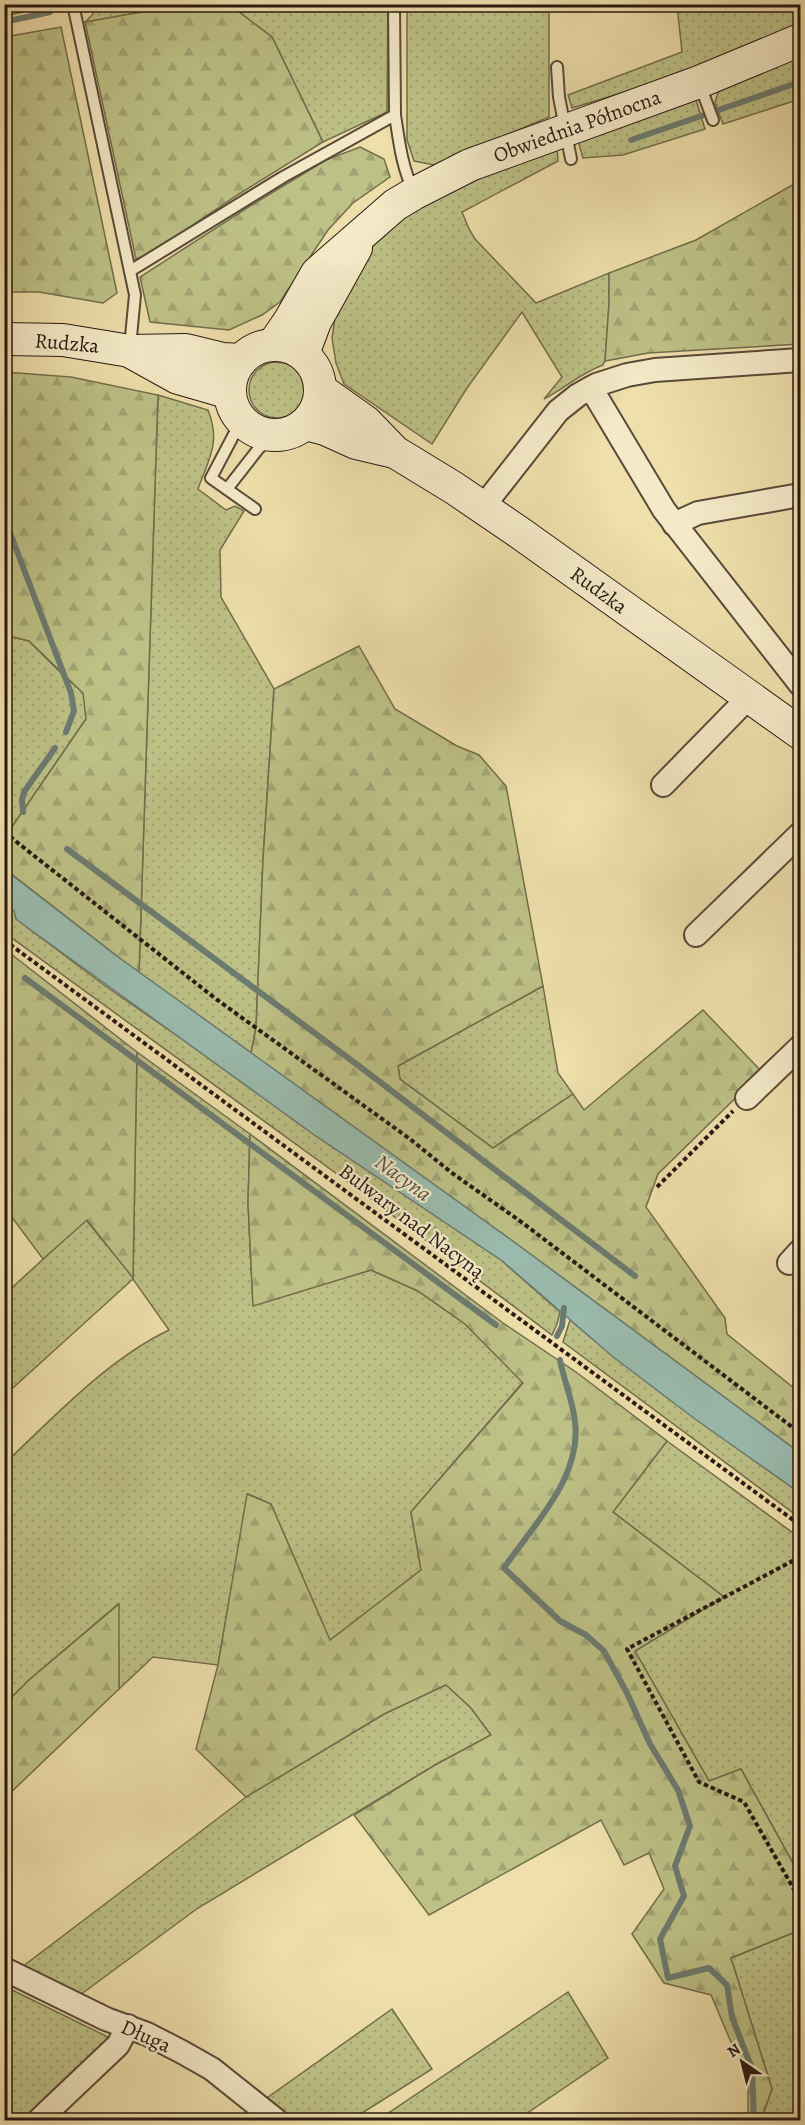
<svg xmlns="http://www.w3.org/2000/svg" width="805" height="2125" viewBox="0 0 805 2125" font-family="Alegreya,serif">
  <style>
    .green { fill: url(#green-dots); stroke: #726d4c; stroke-width: 1.5 }
    .forest { fill: url(#forest-firs); stroke: #726d4c; stroke-width: 1.5 }
    .water { fill: #9abcaf; stroke: #6c7b71; stroke-width: 1.5 }
    .lines { fill: none; stroke-linecap: round; stroke-linejoin: round }
    .stream { stroke: #6c7b71; stroke-width: 6 }
    .service-casing { stroke: #5a4a39; stroke-width: 14 }
    .minor-casing { stroke: #5a4a39; stroke-width: 26 }
    .secondary-casing { stroke: #281913; stroke-width: 34 }
    .path { stroke: #281913; stroke-width: 4; stroke-dasharray: 4.5 3; stroke-linecap: butt }
    .service { stroke: #f4eac8; stroke-width: 10 }
    .minor { stroke: #f4eac8; stroke-width: 22 }
    .secondary { stroke: #f4eac8; stroke-width: 32 }
    .labels { text-anchor: middle; dominant-baseline: central; stroke-width: 4.5; stroke-linejoin: round; paint-order: stroke }
    .street-label { font-size: 21px; fill: #281913; stroke: #f4eac8 }
    .water-label { font-size: 22px; font-style: italic; fill: #50524a; stroke: #f4eac8 }
  </style>
  <defs>
    <pattern id="green-dots" width="8" height="8" patternUnits="userSpaceOnUse" patternTransform="scale(1.5)"><rect width="8" height="8" fill="#bdc186"/><path d="M2 2h.1M6 6h.1" fill="none" stroke="#a2a573" stroke-width="1.8" stroke-linecap="round"/></pattern>
    <pattern id="forest-firs" width="22" height="20" patternUnits="userSpaceOnUse" patternTransform="scale(1.5)"><rect width="22" height="20" fill="#bdc186"/><path d="M5 1l3.5 6h-7zM16 11l3.5 6h-7z" fill="#a2a573"/></pattern>
  </defs>
  <rect width="100%" height="100%" fill="#eedfab"/>
  <filter id="stains"><feTurbulence type="fractalNoise" baseFrequency=".00333" numOctaves="4"/><feColorMatrix values="0 0 0 0 .2 0 0 0 0 .09 0 0 0 0 .02 0 0 0 .5 -.17"/></filter>
  <radialGradient id="worn" r=".72"><stop offset=".6" stop-color="#630" stop-opacity="0"/><stop offset="1" stop-color="#630" stop-opacity=".3"/></radialGradient>
  <g class="green">
    <path d="M5,4H56V5L5,16Z"/>
    <path d="M99,5H182L85,22L93,14V6Z"/>
    <path d="M195,5H388L387,112L323,142L272,37L235,9Z"/>
    <path d="M407,5H549V117L434,165L414,161L407,140Z"/>
    <path d="M677,5H799L800,25L696,70L572,108L568,95L682,52Z"/>
    <path d="M800,52V99L723,124L715,103L718,92Z"/>
    <path d="M696,100L705,129L623,155L583,158L578,141Z"/>
    <path d="M557,146L558,161L462,212L469,229L475,239L536,303L609,273V304L605,361L603,365C581,373 565,388 544,399L562,377L522,312L467,388L432,444L344,384L336,363L332,338L335,318L328,312L373,246L403,219L451,186Z"/>
    <circle cx="277" cy="390" r="28"/>
    <path d="M158,395L208,410C221,443 209,458 198,489L226,510L235,506L244,511L220,550L221,597L274,689L263,860L256,1028L251,1053L139,973Z"/>
    <path d="M5,635L29,641L66,678L84,693L86,719L5,837Z"/>
    <path d="M4,905L14,911L28,928L108,988L214,1061L313,1134L501,1260L560,1312L557,1324L552,1335L348,1182L5,933Z"/>
    <path d="M543,986L558,1073L573,1094L493,1148L400,1079L398,1066Z"/>
    <path d="M137,1052L250,1134L248,1203L253,1305L371,1270L418,1291L465,1324L523,1382L411,1512L421,1570L330,1641L271,1504L248,1494L218,1665L153,1657L119,1689L118,1604L29,1680L5,1704V1463C54,1417 108,1359 169,1330L133,1279L5,1395V1294L86,1220L133,1277Z"/>
    <path d="M570,1320C643,1383 722,1437 800,1493V1518L563,1342Z"/>
    <path d="M667,1441L800,1538V1876L741,1769L709,1781L635,1651L724,1597L613,1512Z"/>
    <path d="M446,1684L471,1708L491,1735L435,1765L198,1908L80,1995L18,1970L246,1797L384,1714Z"/>
    <path d="M800,1930V2120H761L772,2089L731,1958Z"/>
    <path d="M4,1986L110,2038L25,2120H5Z"/>
    <path d="M568,1992L608,2058L517,2120H378Z"/>
    <path d="M392,2009L432,2069L351,2120H290L264,2100Z"/>
  </g>
  <g class="forest">
    <path d="M182,5L235,9L272,37L323,142L239,194L150,254L136,259L85,22Z"/>
    <path d="M61,27L117,293L103,303L39,292H5V37Z"/>
    <path d="M800,124V344L648,353L605,361L609,304V273L696,240L796,183Z"/>
    <path d="M360,147L384,159L390,177L353,203L328,230L280,302L262,315L229,330L150,322L140,277L250,206L326,160Z"/>
    <path d="M4,372L71,377L158,395L139,973L5,869V837L86,719L83,693L29,641L5,635Z"/>
    <path d="M359,646L395,709L457,746L479,755L506,786L543,986L398,1066L400,1079L493,1148L573,1094L584,1110L703,1010L762,1072L658,1174L646,1207L725,1318L727,1334L800,1393V1453L514,1242L251,1053L256,1028L263,860L274,689Z"/>
    <path d="M11,954L137,1052L133,1278L87,1220L43,1259L5,1208L4,957Z"/>
    <path d="M250,1134L503,1323L576,1372L667,1441L613,1512L724,1597L635,1651L709,1781L741,1769L800,1876V1930L731,1958L772,2089L761,2120H745L748,2111V2082L711,1995L664,1983L632,1934L664,1889L649,1853L624,1865L601,1820L429,1915L354,1815L435,1765L491,1735L471,1708L446,1685L384,1714L246,1797L196,1749L218,1665L247,1494L271,1504L330,1640L421,1570L411,1512L523,1383L465,1324L418,1291L371,1270L253,1306L248,1203Z"/>
    <path d="M119,1604V1689L5,1798V1704L29,1680Z"/>
  </g>
  <path class="water" d="M4,869L114,954L514,1242L800,1453V1493L695,1419L612,1356L501,1260L313,1134L28,928L16,919L14,911L5,905Z"/>
  <g class="lines">
    <g class="stream">
      <path d="M4,22L50,12"/>
      <path d="M631,140L800,82"/>
      <path d="M4,517L71,693L74,711L66,732"/>
      <path d="M23,812L22,800L24,792L55,748"/>
      <path d="M67,849L355,1063L635,1276"/>
      <path d="M25,978L496,1325"/>
      <path d="M557,1336L562,1326L564,1308"/>
      <path d="M560,1360C564,1381 573,1401 575,1422C582,1478 533,1525 504,1568L560,1621L586,1635L604,1651L627,1693L650,1744L678,1790L690,1826L675,1866L684,1896L660,1939L668,1978L709,1968L727,1985L732,2017L752,2069L754,2120"/>
    </g>
    <defs>
      <g id="service">
        <path d="M73,4L135,295L130,347"/>
        <path d="M394,4L395,115"/>
        <path d="M557,67L559,97L571,159"/>
        <path d="M700,85L713,120"/>
        <path d="M130,271L283,177L395,115C399,141 402,168 414,192"/>
        <path d="M241,421L211,478L255,509"/>
        <path d="M227,489L259,448L272,436"/>
      </g>
      <g id="minor">
        <path d="M591,388L664,510L800,684"/>
        <path d="M482,508L558,411L578,395L596,385L627,375L655,370L800,360"/>
        <path d="M674,524L698,513L800,495"/>
        <path d="M663,785L749,697"/>
        <path d="M696,935L800,834"/>
        <path d="M747,1098L800,1047"/>
        <path d="M789,1263L800,1251"/>
        <path d="M4,1969L106,2019L147,2034L182,2052L212,2069L276,2120"/>
        <path d="M39,2120L118,2045L128,2026"/>
      </g>
      <g id="secondary">
        <path d="M4,339L63,340L130,351L186,350L223,359L241,360"/>
        <circle cx="275" cy="390" r="45"/>
        <path d="M273,345L290,320L317,273L395,205L415,193L470,165L699,82L800,40"/>
        <path d="M131,352L178,378L230,393"/>
        <path d="M303,354L315,322L356,248"/>
        <path d="M321,390L366,422L395,452L454,488L520,533L800,733"/>
        <path d="M306,424L325,429L356,443L394,452"/>
      </g>
    </defs>
    <use href="#service" class="service-casing"/>
    <use href="#minor" class="minor-casing"/>
    <use href="#secondary" class="secondary-casing"/>
    <g class="path">
      <path d="M4,832L216,999L410,1139L452,1173L520,1221L800,1433"/>
      <path d="M4,940L800,1525"/>
      <path d="M657,1187L733,1111"/>
      <path d="M800,1557L627,1649L699,1782L744,1802L800,1900"/>
    </g>
    <use href="#service" class="service"/>
    <use href="#minor" class="minor"/>
    <use href="#secondary" class="secondary"/>
  </g>
  <g class="labels">
    <g class="street-label">
      <text transform="translate(577 126) rotate(-20)">Obwiednia Północna</text>
      <text transform="translate(67 343) rotate(5)">Rudzka</text>
      <text transform="translate(599 590) rotate(36)">Rudzka</text>
      <text transform="translate(412 1221) rotate(37)">Bulwary nad Nacyną</text>
      <text transform="translate(146 2036) rotate(24)">Długa</text>
    </g>
    <g class="water-label">
      <text transform="translate(403 1178) rotate(36)">Nacyna</text>
    </g>
  </g>
  <rect width="805" height="2125" fill="none" stroke="#eedfab" stroke-width="24"/>
  <rect x="6" y="6" width="793" height="2113" fill="none" stroke="#281913" stroke-width="3"/>
  <rect x="12" y="12" width="781" height="2101" fill="none" stroke="#281913" stroke-width="1.5"/>
  <g transform="translate(742 2062) rotate(325)" stroke="#f4eac8" stroke-width="4.5" paint-order="stroke">
  <path d="M0-4.5L10 22L0 15L-10 22Z" fill="#281913"/>
  <text y="-9" font-size="16" font-weight="bold" text-anchor="middle" fill="#281913">N</text>
  </g>
  <rect width="100%" height="100%" filter="url(#stains)"/>
  <rect width="100%" height="100%" fill="url(#worn)"/>
</svg>
